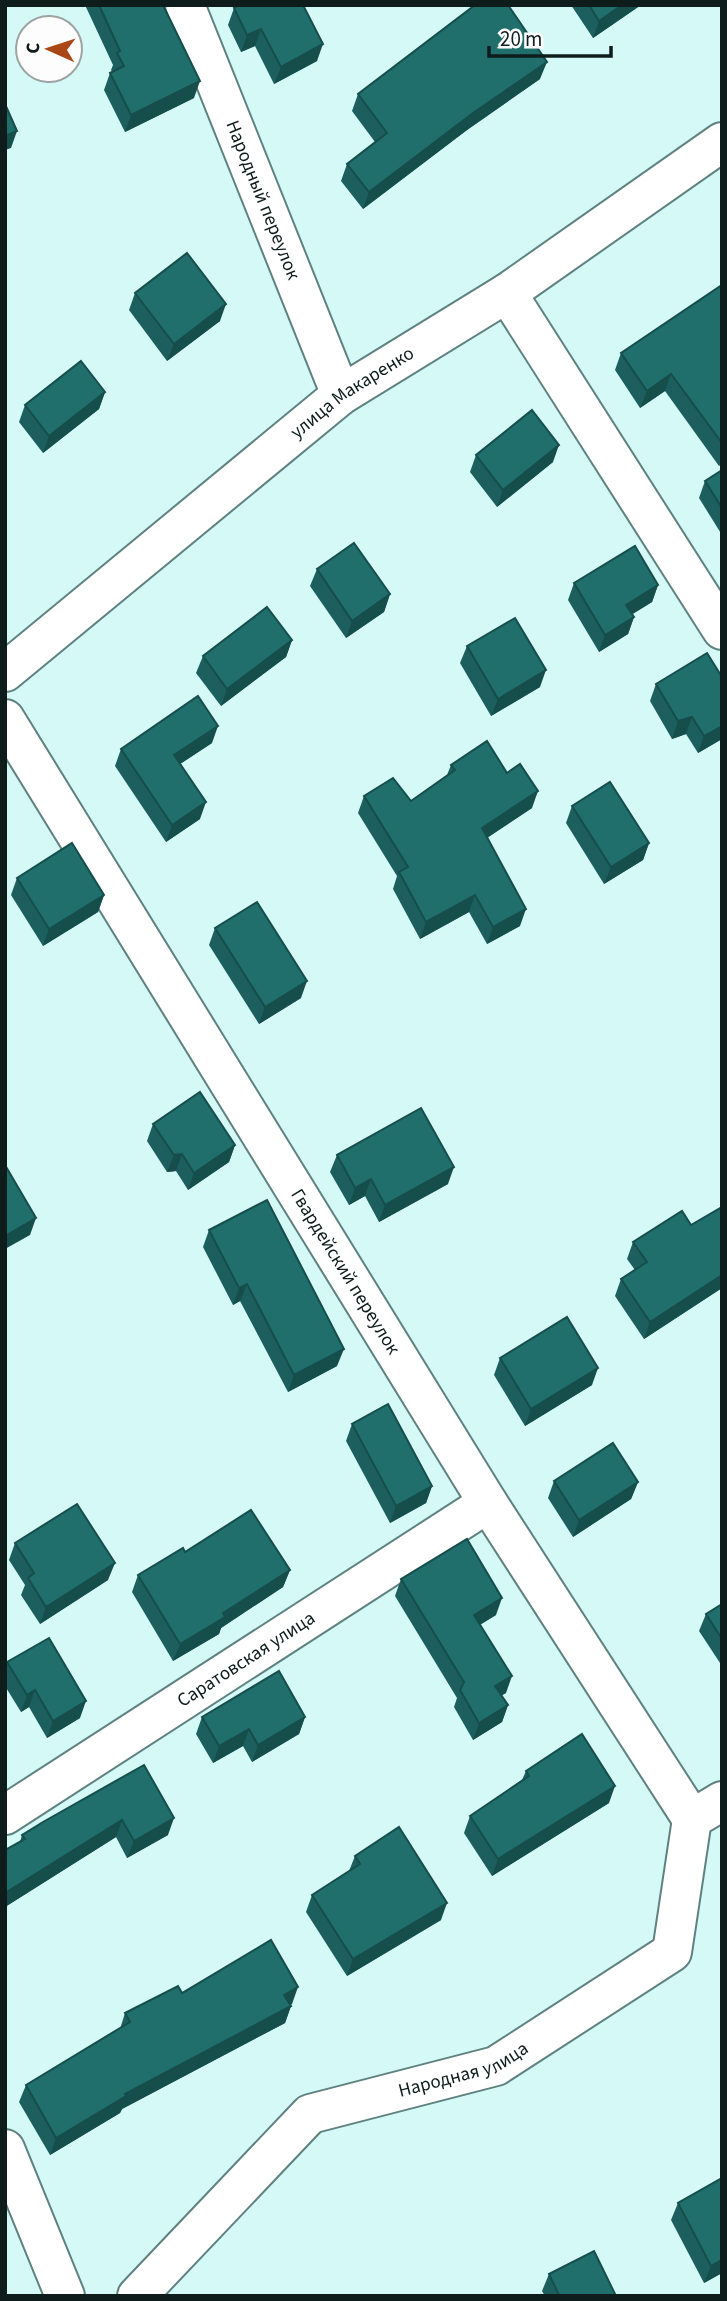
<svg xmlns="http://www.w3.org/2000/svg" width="727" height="2301" viewBox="0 0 727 2301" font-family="'Source Sans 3',sans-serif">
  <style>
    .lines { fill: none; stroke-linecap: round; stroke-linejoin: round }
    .minor-casing { stroke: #5f8180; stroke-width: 42 }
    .major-casing { stroke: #5f8180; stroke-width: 42 }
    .minor { stroke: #fff; stroke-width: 38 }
    .major { stroke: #fff; stroke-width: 38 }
    .wall { fill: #1c5f5e }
    .shaded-wall { fill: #164e4c }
    .building { fill: #206f6d; stroke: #164e4c; stroke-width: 2 }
    .labels { text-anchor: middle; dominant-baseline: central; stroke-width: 7; stroke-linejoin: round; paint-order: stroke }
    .street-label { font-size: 19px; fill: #0e1c1b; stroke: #fdfdfd }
  </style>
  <rect width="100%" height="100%" fill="#d4f9f7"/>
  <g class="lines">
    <defs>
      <g id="minor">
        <path id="s1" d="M185,5L341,395"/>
        <path d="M507,293L722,630"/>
        <path id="s2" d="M5,719L488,1503L692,1819"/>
        <path id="s3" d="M5,1815L488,1503"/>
        <path d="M5,2149L65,2296"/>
        <path id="s4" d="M137,2296L310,2114L496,2066L672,1952L692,1819L722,1801"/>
      </g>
      <g id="major">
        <path id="s5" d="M5,672L341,395L507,293L722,142"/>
      </g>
    </defs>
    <use href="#minor" class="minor-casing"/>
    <use href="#major" class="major-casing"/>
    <use href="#minor" class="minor"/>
    <use href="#major" class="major"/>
  </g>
  <g class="wall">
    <path d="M85,5H163L194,98L125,132L104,90L110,73L112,72L111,70L113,65Z"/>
    <path d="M571,5H641L593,38Z"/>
    <path d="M234,8L317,61L274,84L255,46L241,52L228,25Z"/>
    <path d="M540,79L467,130L363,209L341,181L347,164L375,142L352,111L358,94Z"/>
    <path d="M722,285V464L719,466L665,391L640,408L615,370L621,353Z"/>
    <path d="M135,293L220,321L167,361L129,310Z"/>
    <path d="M105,392L99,409L43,453L19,422L25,405Z"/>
    <path d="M476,455L553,462L497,507L470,472Z"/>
    <path d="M722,470V535L699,498L705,481Z"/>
    <path d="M317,569L390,594L384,612L346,638L310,586Z"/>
    <path d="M574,583L658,585L652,602L632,614L634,617L628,634L599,652L568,600Z"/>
    <path d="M292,640L286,657L221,706L196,673L203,656Z"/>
    <path d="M467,646L540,687L491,716L460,663Z"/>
    <path d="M656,684L722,739L698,753L686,734L672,739L650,701Z"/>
    <path d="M212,743L180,764L200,819L166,842L115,766L121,749Z"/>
    <path d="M451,765L532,808L487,838L520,926L487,944L469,912L420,939L393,889L397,876L358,813L364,796L411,801L447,775Z"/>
    <path d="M572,806L649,843L643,860L604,884L566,823Z"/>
    <path d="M17,878L104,895L98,912L43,946L11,895Z"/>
    <path d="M215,928L301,998L259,1024L209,945Z"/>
    <path d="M153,1124L235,1145L229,1162L188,1190L176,1171L167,1172L147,1141Z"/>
    <path d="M337,1155L448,1184L379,1222L365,1196L349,1205L330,1172Z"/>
    <path d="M722,1207V1288L644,1339L615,1296L621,1279L635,1270L627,1259L633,1242L691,1225Z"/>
    <path d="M209,1230L337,1366L288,1392L240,1301L233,1305L203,1247Z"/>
    <path d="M500,1358L592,1385L525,1426L494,1375Z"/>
    <path d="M352,1424L432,1486L426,1503L390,1523L346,1441Z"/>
    <path d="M554,1481L638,1482L631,1499L573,1537L548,1498Z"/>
    <path d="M15,1543L108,1580L40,1624L21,1595L25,1585L9,1560Z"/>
    <path d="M185,1552L290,1570L283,1587L221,1628L219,1634L173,1661L132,1592L138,1575Z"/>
    <path d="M401,1579L496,1615L480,1625L506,1693L501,1695L508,1705L502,1722L473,1740L454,1707L457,1698L395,1596Z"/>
    <path d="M722,1604V1666L699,1631L706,1614Z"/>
    <path d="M7,1662L80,1718L47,1738L29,1707L21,1712L5,1686V1668Z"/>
    <path d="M202,1717H305L299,1734L252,1762L243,1746L213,1763L196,1734Z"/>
    <path d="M144,1765L168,1835L127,1858L116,1837L5,1907V1850L20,1842L22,1835Z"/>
    <path d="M526,1771L609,1803L492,1876L464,1833L470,1816L522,1780Z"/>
    <path d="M355,1856L441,1920L347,1976L306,1912L312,1895L349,1871Z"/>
    <path d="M182,1993L292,2004L290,2005L291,2006L285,2023L122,2109L120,2113L50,2155L19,2102L26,2085L120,2029L125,2013Z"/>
    <path d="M678,2203L722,2273L704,2283L671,2220Z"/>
    <path d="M549,2274L616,2296H545L542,2291Z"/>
  </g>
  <g class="shaded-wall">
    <path d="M622,5H641L593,38L599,21Z"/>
    <path d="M261,29L255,46L241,52L247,35Z"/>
    <path d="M323,44L317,61L274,84L281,67Z"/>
    <path d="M547,62L540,79L467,130L363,209L369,192L473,113Z"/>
    <path d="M200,81L194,98L125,132L131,115Z"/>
    <path d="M17,131L11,148L5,150V136Z"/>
    <path d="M226,304L220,321L167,361L174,344Z"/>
    <path d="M671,374L665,391L640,408L647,391Z"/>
    <path d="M105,392L99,409L43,453L49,436Z"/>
    <path d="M559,445L553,462L497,507L503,490Z"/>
    <path d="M658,585L652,602L620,622L626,605Z"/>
    <path d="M390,594L384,612L346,638L352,621Z"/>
    <path d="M634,617L628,634L599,652L605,635Z"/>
    <path d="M292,640L286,657L221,706L227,689Z"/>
    <path d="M546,670L540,687L491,716L498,699Z"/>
    <path d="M692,717L686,734L672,739L678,721Z"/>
    <path d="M218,726L212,743L168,772L174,755Z"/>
    <path d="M722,726V739L698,753L704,736Z"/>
    <path d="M538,791L532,808L476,845L482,828Z"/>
    <path d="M206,802L200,819L166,842L172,825Z"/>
    <path d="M649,843L643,860L604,884L611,867Z"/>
    <path d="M104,895L98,912L43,946L49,929Z"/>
    <path d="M475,895L469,912L420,939L426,922Z"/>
    <path d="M526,909L520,926L487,944L493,927Z"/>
    <path d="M307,981L301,998L259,1024L265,1007Z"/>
    <path d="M235,1145L229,1162L188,1190L194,1173Z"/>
    <path d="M182,1154L176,1171L167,1172L174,1155Z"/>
    <path d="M454,1167L448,1184L379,1222L385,1205Z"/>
    <path d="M371,1179L365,1196L349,1205L355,1188Z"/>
    <path d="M36,1218L30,1235L5,1249V1236Z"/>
    <path d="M722,1275V1288L644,1339L650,1322Z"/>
    <path d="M247,1284L240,1301L233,1305L239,1288Z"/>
    <path d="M344,1349L337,1366L288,1392L294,1375Z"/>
    <path d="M598,1368L592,1385L525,1426L531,1409Z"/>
    <path d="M638,1482L631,1499L573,1537L579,1520Z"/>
    <path d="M432,1486L426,1503L390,1523L396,1506Z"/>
    <path d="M115,1563L108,1580L40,1624L46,1607Z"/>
    <path d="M290,1570L283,1587L221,1628L219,1634L173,1661L180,1644L223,1613Z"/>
    <path d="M502,1598L496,1615L467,1632L474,1615Z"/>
    <path d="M512,1676L506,1693L489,1703L495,1686Z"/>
    <path d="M35,1690L29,1707L21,1712L27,1695Z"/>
    <path d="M86,1701L80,1718L47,1738L53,1721Z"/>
    <path d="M508,1705L502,1722L473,1740L479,1723Z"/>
    <path d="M305,1717L299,1734L252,1762L258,1745Z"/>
    <path d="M249,1729L243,1746L213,1763L219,1746Z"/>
    <path d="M615,1786L609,1803L492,1876L498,1859Z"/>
    <path d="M174,1818L168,1835L127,1858L134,1841Z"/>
    <path d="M122,1820L116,1837L5,1907V1893Z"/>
    <path d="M447,1903L441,1920L347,1976L353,1959Z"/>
    <path d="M298,1987L292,2004L278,2012L284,1995Z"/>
    <path d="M291,2006L285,2023L122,2109L120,2113L50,2155L56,2138L125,2094Z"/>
    <path d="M722,2260V2273L704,2283L711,2266Z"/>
  </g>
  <g class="building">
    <path d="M99,5H163L200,81L131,115L110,73L124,66L117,53L120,51Z"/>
    <path d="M239,5H303L323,44L281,67L261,29L247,35L234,8Z"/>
    <path d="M475,5H508L547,62L473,113L369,192L347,164L387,133L358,94Z"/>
    <path d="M589,5H622L599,21Z"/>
    <path d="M5,104L17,131L5,136Z"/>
    <path d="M187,253L226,304L174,344L135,293Z"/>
    <path d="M722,285V443L671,374L647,391L621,353Z"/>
    <path d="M81,361L105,392L49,436L25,405Z"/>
    <path d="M532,410L559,445L503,490L476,455Z"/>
    <path d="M722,470V508L705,481Z"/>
    <path d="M354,543L390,594L352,621L317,569Z"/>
    <path d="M635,546L658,585L626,605L634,617L605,635L574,583Z"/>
    <path d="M267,607L292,640L227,689L203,656Z"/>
    <path d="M515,618L546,670L498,699L467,646Z"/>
    <path d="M707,653L722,677V726L704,736L692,717L678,721L656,684Z"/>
    <path d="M198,696L218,726L174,755L206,802L172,825L121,749Z"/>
    <path d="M487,741L507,773L520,764L538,791L482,828L526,909L493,927L475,895L426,922L399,872L408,867L364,796L393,778L411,801L455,770L451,765Z"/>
    <path d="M610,782L649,843L611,867L572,806Z"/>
    <path d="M72,843L104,895L49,929L17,878Z"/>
    <path d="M257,902L307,981L265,1007L215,928Z"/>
    <path d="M200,1092L235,1145L194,1173L182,1154L174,1155L153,1124Z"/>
    <path d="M421,1108L454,1167L385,1205L371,1179L355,1188L337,1155Z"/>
    <path d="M5,1165L36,1218L5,1236Z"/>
    <path d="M267,1200L344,1349L294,1375L247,1284L239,1288L209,1230Z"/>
    <path d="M722,1207V1275L650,1322L621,1279L647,1262L633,1242L682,1211L691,1225Z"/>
    <path d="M567,1317L598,1368L531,1409L500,1358Z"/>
    <path d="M388,1404L432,1486L396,1506L352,1424Z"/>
    <path d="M613,1443L638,1482L579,1520L554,1481Z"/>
    <path d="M77,1504L115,1563L46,1607L28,1578L34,1573L15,1543Z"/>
    <path d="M251,1510L290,1570L223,1613L225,1617L180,1644L138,1575L183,1548L185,1552Z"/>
    <path d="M467,1539L502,1598L474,1615L512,1676L495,1686L508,1705L479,1723L460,1690L464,1682L401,1579Z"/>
    <path d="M722,1604V1639L706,1614Z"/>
    <path d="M49,1638L86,1701L53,1721L35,1690L27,1695L7,1662Z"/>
    <path d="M279,1671L305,1717L258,1745L249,1729L219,1746L202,1717Z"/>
    <path d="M582,1734L615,1786L498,1859L470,1816L529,1776L526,1771Z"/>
    <path d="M144,1765L174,1818L134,1841L122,1820L5,1893V1850L25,1839L22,1835L43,1822Z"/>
    <path d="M399,1827L447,1903L353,1959L312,1895L360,1864L355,1856Z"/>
    <path d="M271,1940L298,1987L284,1995L291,2006L125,2094L126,2096L56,2138L26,2085L130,2022L125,2013L178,1986L182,1993Z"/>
    <path d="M722,2178V2260L711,2266L678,2203Z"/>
    <path d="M594,2251L616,2296H558L559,2295L549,2274Z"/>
  </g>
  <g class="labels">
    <g class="street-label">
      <text stroke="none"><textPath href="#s1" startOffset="210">Народный переулок</textPath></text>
      <text stroke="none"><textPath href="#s5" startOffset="446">улица Макаренко</textPath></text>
      <text stroke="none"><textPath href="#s2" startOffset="649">Гвардейский переулок</textPath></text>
      <text stroke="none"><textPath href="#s3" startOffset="287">Саратовская улица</textPath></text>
      <text stroke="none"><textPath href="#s4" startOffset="411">Народная улица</textPath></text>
    </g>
  </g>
  <rect width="727" height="2301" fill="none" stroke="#0e1c1b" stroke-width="14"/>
  <g transform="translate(49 49) rotate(273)"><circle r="33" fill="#fdfdfd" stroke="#9da3a3" stroke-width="2"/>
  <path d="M0-5L12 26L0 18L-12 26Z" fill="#ab4717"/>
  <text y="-10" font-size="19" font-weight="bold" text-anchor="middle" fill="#0e1c1b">С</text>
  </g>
  <path d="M489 46v10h122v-10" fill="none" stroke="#0e1c1b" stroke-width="3.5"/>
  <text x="500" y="46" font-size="21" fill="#0e1c1b" stroke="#fdfdfd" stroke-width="5" paint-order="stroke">20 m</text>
</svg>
